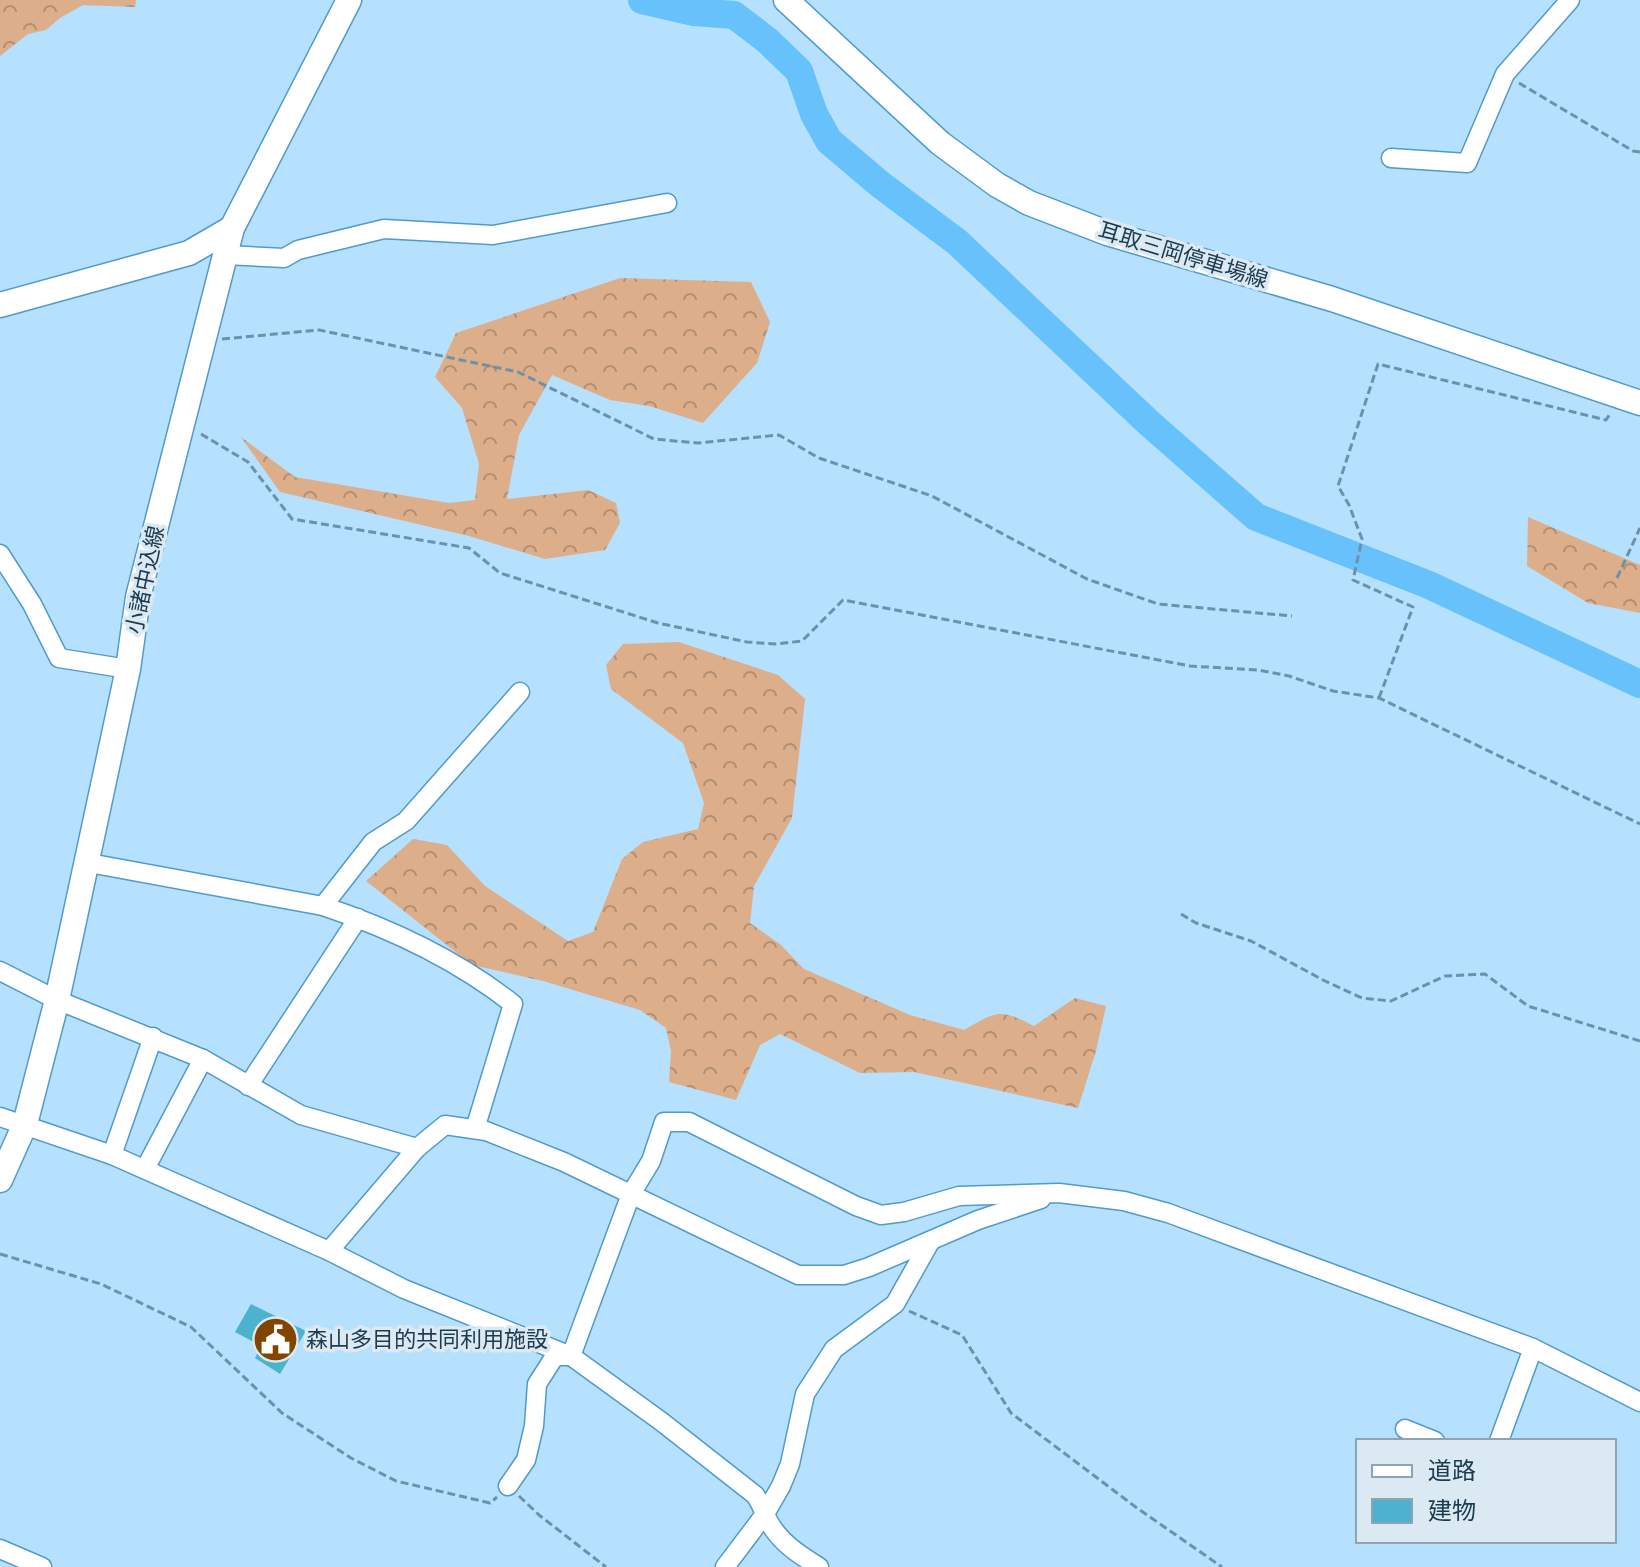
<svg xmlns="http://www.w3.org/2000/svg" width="1640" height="1567" viewBox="0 0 1640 1567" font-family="Arial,'Noto Sans JP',sans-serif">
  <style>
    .forest { fill: url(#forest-crowns) }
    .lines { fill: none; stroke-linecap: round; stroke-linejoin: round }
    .river { stroke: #67c1fb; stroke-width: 28 }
    .building { fill: #4cb2ce }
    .minor-casing { stroke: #519ac9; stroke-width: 21 }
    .major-casing { stroke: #519ac9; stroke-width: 27 }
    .path { stroke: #6c91aa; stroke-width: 3; stroke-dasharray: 8 4; stroke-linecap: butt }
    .minor { stroke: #fff; stroke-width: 18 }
    .major { stroke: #fff; stroke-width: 24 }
    .labels { text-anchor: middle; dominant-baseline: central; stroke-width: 7; stroke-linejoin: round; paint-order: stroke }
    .street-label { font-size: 22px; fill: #1c3b4f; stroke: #dbe9f3 }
    .poi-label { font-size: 22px; fill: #1c3b4f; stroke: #dbe9f3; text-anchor: start }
  </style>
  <defs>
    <pattern id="forest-crowns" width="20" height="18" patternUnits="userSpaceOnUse" patternTransform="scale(2)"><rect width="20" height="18" fill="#ddae8a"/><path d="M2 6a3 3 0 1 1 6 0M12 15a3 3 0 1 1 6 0" fill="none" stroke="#b28f73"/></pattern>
  </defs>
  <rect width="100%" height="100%" fill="#b5e0fe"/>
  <g class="forest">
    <path d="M0,0H136L135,7L83,5L60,18L46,30L28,34L0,56Z"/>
    <path d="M620,278L751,282L770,322L757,363L703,423L649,406L610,400L552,375L519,435L507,499L588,490L616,503L620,523L605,550L545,559L469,536L280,492L241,437L295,477L449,503L475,500L479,464L462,408L435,377L456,333Z"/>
    <path d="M1528,517L1640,565V613L1588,603L1527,566Z"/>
    <path d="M679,642L778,675L805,699L792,818L754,886L750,923L781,945L804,969L910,1015L964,1030C997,1011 999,1008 1034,1026L1075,998L1106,1006L1096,1051L1078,1108L914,1072L860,1073L780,1034L760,1045L736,1100L669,1082L671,1051L666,1028L640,1010L543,981L472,965L366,881L413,839L447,845L485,886L568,941L593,932L622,859L643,842L698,829L704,803L683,743L611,689L606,665L623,644Z"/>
  </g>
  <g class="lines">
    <path class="river" d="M642,0L694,12L734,15L768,41L799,71L814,114L829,141L881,185L957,242L1149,423L1256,517L1429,585L1640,684"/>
  </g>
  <path class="building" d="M251,1304L306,1331L280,1374L255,1358L261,1346L235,1332Z"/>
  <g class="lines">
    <defs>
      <g id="minor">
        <path d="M1391,158L1467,163L1505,74L1570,0"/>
        <path d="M225,255L284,258L298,250L384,229L493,235L667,203"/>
        <path d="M0,554L32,604L59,658L128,669"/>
        <path d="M89,863L323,906C392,929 456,959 513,1004L475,1129"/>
        <path d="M323,906L373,842L406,821L520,692"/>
        <path d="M0,971L57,1000L203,1059L301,1115L417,1148"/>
        <path d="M248,1086L358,918"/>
        <path d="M0,1117L112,1155L329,1251L404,1289L571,1356L662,1422L755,1495C762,1504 764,1514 770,1524C782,1544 800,1555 819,1567"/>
        <path d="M112,1155L153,1037"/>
        <path d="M145,1169L203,1059"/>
        <path d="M329,1251L417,1148L445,1125L486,1131L564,1162L798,1275H844L869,1267L978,1220L1041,1199"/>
        <path d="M571,1356L631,1194L651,1161L664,1122H689L856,1206L881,1215L904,1212L959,1196L1059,1193L1124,1201L1168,1213L1533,1348L1640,1402"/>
        <path d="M1405,1429L1435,1441"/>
        <path d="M1499,1441L1533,1348"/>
        <path d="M508,1486L526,1460L534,1426L537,1384L555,1356H571"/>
        <path d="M0,1549L42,1567"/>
        <path d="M725,1567L765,1514L781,1486L790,1464L805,1394L834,1349L895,1304L930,1242"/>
      </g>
      <g id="major">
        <path d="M786,0L940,143L997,185L1029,203L1107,233L1332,299L1640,403"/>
        <path d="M0,305L189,253L232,228"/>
        <path d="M0,1180L25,1124L57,1000L128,669L138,597L232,228L349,0"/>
      </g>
    </defs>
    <use href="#minor" class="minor-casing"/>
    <use href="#major" class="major-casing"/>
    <g class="path">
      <path d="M1519,83L1633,151L1640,152"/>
      <path d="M222,339L319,330L518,372L654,439L698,443L779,435L819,458L932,496L1087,579L1158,604L1292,616"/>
      <path d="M201,434L248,462L292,519L469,548L500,573L658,623L747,642L776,644L802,641L843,600L1190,666L1258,670L1289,676L1333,691L1379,698L1640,824"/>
      <path d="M1617,578L1640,528"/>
      <path d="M1379,698L1413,607L1353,580L1362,539L1349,505L1338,486L1378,364L1606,420L1610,414"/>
      <path d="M1181,914L1196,923L1251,941L1323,980L1362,998L1391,1001L1445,976L1485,974L1528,1006L1640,1041"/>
      <path d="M0,1254L101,1284L191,1327L282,1413L351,1458L396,1481L490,1503L497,1497"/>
      <path d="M909,1311L962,1335L1011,1413L1137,1508L1222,1567"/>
      <path d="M519,1496L539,1515L606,1567"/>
    </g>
    <use href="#minor" class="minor"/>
    <use href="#major" class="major"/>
  </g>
  <defs>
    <symbol id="civic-disc" viewBox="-11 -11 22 22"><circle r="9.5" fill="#814500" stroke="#dbe9f3"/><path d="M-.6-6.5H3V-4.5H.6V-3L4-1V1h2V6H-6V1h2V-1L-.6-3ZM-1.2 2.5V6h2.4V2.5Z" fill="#fff"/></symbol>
  </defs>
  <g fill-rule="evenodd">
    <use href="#civic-disc" x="250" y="1314" width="51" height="51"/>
  </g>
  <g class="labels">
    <g class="street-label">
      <text transform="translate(1183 255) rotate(17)">耳取三岡停車場線</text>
      <text transform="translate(145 580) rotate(-78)">小諸中込線</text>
    </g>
    <g class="poi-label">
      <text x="306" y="1339">森山多目的共同利用施設</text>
    </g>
  </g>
  <rect x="1356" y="1439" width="260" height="104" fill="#dbe9f3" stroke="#8fa3b1" stroke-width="2"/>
  <rect x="1372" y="1465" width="40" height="12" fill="#ffffff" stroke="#8fa3b1" stroke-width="2"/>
  <text x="1428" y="1479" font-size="24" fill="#1c3b4f">道路</text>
  <rect x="1372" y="1499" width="40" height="24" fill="#4cb2ce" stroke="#8fa3b1" stroke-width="2"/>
  <text x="1428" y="1519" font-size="24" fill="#1c3b4f">建物</text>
</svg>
